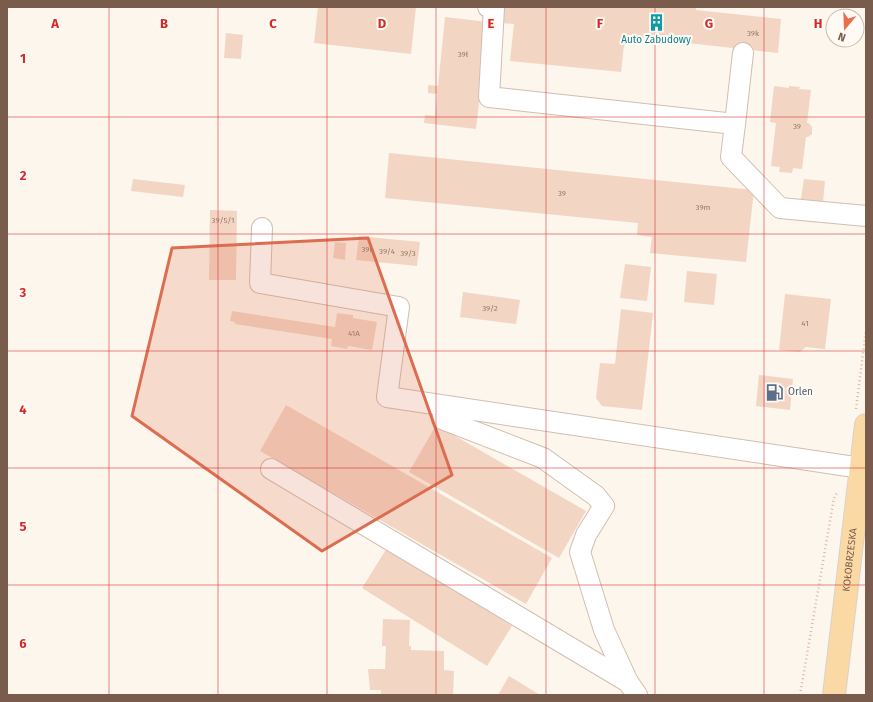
<svg xmlns="http://www.w3.org/2000/svg" width="873" height="702" viewBox="0 0 873 702" font-family="'Fira Sans',sans-serif">
  <style>
    .building { fill: #f3d5c3 }
    .lines { fill: none; stroke-linecap: round; stroke-linejoin: round }
    .minor-casing { stroke: #d1beb0; stroke-width: 22 }
    .major-casing { stroke: #dad1cd; stroke-width: 24 }
    .path { stroke: #d9b8a5; stroke-width: 2.5; stroke-dasharray: 1 3; stroke-linecap: butt }
    .minor { stroke: #fff; stroke-width: 20 }
    .major { stroke: #fbd9a5; stroke-width: 22 }
    .marked { fill: #dc6d51; fill-opacity: 0.2; stroke: #dc6d51; stroke-width: 3; stroke-linejoin: round }
    .grid { fill: none; stroke: #d62828; stroke-width: 1; stroke-opacity: 0.55 }
    .labels { text-anchor: middle; dominant-baseline: central; stroke-width: 4; stroke-linejoin: round; paint-order: stroke }
    .number-label { font-size: 8px; fill: #987a6a }
    .culture-label { font-size: 10px; fill: #0d838f; stroke: #fffaf3 }
    .service-label { font-size: 10px; fill: #4e5e75; stroke: #fffaf3; text-anchor: start }
    .street-label { font-size: 10px; fill: #7a5c4d; stroke: #fffaf3 }
    .grid-label { font-size: 13px; text-anchor: middle; font-weight: bold; fill: #d62828; stroke: #fffaf3; stroke-width: 4; stroke-linejoin: round; paint-order: stroke }
  </style>
  <rect width="100%" height="100%" fill="#fdf6ec"/>
  <g class="building">
    <path d="M318,7H416L411,54L314,43Z"/>
    <path d="M502,7H667L680,8L681,7H696V10L781,19L778,53L625,36L621,72L510,61L514,24L501,23Z"/>
    <path d="M445,17L488,22L476,129L424,123L425,115L435,116L437,94L428,93V85L438,86Z"/>
    <path d="M226,33L243,35L241,59L224,58Z"/>
    <path d="M774,86L789,88V86L800,87L799,89L811,90L807,123H809L812,127V134L808,137H806L802,169L793,168L792,173L779,172L780,167L771,166L776,123L770,122Z"/>
    <path d="M389,153L754,190L746,262L650,253L652,237L637,235L638,223L385,198Z"/>
    <path d="M133,179L185,185L183,197L131,191Z"/>
    <path d="M804,179L825,181L823,202L801,199Z"/>
    <path d="M210,210L237,211L236,280H209Z"/>
    <path d="M359,236L420,242L417,266L356,260Z"/>
    <path d="M335,242L346,243L345,260L333,258Z"/>
    <path d="M625,264L651,267L647,301L620,298Z"/>
    <path d="M687,271L717,274L714,305L684,302Z"/>
    <path d="M463,292L520,300L516,324L460,317Z"/>
    <path d="M785,294L831,299L825,349L806,347L800,352L779,350Z"/>
    <path d="M621,309L653,313L642,410L602,406L596,398L600,363L615,364Z"/>
    <path d="M232,311L335,327L337,313L353,315V318L377,322L372,350L348,346L347,349L331,346L332,339L235,324V322L230,321Z"/>
    <path d="M759,375L793,379L790,410L756,406Z"/>
    <path d="M286,405L552,558L526,604L260,451Z"/>
    <path d="M436,425L586,511L559,558L409,472Z"/>
    <path d="M387,548L512,626L487,666L362,588Z"/>
    <path d="M383,619L410,620L409,646H411V650L444,651V670L454,671L453,695H381V690H370L368,669H385L386,646H382Z"/>
    <path d="M509,676L540,695H498Z"/>
  </g>
  <g class="lines">
    <defs>
      <g id="minor">
        <path d="M488,7L494,8L489,97L735,124L743,53"/>
        <path d="M735,124L731,157L780,208L866,216"/>
        <path d="M262,228L260,283L399,307L387,397L861,468"/>
        <path d="M442,419L543,458L596,496L604,506L586,535L580,552L604,630L628,682"/>
        <path d="M271,469L628,682L637,695"/>
      </g>
      <g id="major">
        <path id="s1" d="M834,695L866,425"/>
      </g>
    </defs>
    <use href="#minor" class="minor-casing"/>
    <use href="#major" class="major-casing"/>
    <g class="path">
      <path d="M856,409L866,330"/>
      <path d="M800,695L834,498L837,493"/>
    </g>
    <use href="#minor" class="minor"/>
    <use href="#major" class="major"/>
  </g>
  <path class="marked" d="M368,238L452,475L322,551L132,416L172,248Z"/>
  <path class="grid" d="M109,7V695M218,7V695M327,7V695M436,7V695M546,7V695M655,7V695M764,7V695M7,117H866M7,234H866M7,351H866M7,468H866M7,585H866"/>
  <defs>
    <symbol id="building-bare" viewBox="-9 -9 18 18"><path d="M-4-6H4V6H1V3H-1V6H-4ZM-2.5-4.3h1.7v1.8h-1.7ZM.8-4.3h1.7v1.8H.8ZM-2.5-1h1.7V.8h-1.7ZM.8-1h1.7V.8H.8Z" fill="#0f9aa8" stroke="#fffaf3" stroke-width="2.5" paint-order="stroke"/></symbol>
    <symbol id="fuel-bare" viewBox="-9 -9 18 18"><path d="M-5.5-6h7V0h2V4h1.3V-2.5L3-4.5l.8-.8L6-3V5H2.5V1h-1V6h-7ZM-4.2-4.7v3.2H.2V-4.7Z" fill="#5c6f8a" stroke="#fffaf3" stroke-width="2.5" paint-order="stroke"/></symbol>
  </defs>
  <g fill-rule="evenodd">
    <use href="#building-bare" x="644" y="10" width="25" height="25"/>
    <use href="#fuel-bare" x="762" y="380" width="25" height="25"/>
  </g>
  <g class="labels">
    <g class="number-label">
      <text x="753" y="33">39k</text>
      <text x="463" y="54">39ł</text>
      <text x="797" y="126">39</text>
      <text x="562" y="193">39</text>
      <text x="703" y="207">39m</text>
      <text x="223" y="220">39/5/1</text>
      <text x="367" y="249">39r</text>
      <text x="387" y="251">39/4</text>
      <text x="408" y="253">39/3</text>
      <text x="490" y="308">39/2</text>
      <text x="805" y="323">41</text>
      <text x="354" y="333">41A</text>
    </g>
    <g class="culture-label">
      <text x="656" y="40">Auto Zabudowy</text>
    </g>
    <g class="service-label">
      <text x="788" y="392">Orlen</text>
    </g>
    <g class="street-label">
      <text stroke="none"><textPath href="#s1" startOffset="136">KOŁOBRZESKA</textPath></text>
    </g>
  </g>
  <g class="grid-label">
    <text x="55" y="28">A</text>
    <text x="164" y="28">B</text>
    <text x="273" y="28">C</text>
    <text x="382" y="28">D</text>
    <text x="491" y="28">E</text>
    <text x="600" y="28">F</text>
    <text x="709" y="28">G</text>
    <text x="818" y="28">H</text>
    <text x="23" y="63">1</text>
    <text x="23" y="180">2</text>
    <text x="23" y="297">3</text>
    <text x="23" y="414">4</text>
    <text x="23" y="531">5</text>
    <text x="23" y="648">6</text>
  </g>
  <rect width="873" height="702" fill="none" stroke="#7a5c4d" stroke-width="16"/>
  <g transform="translate(845 28) rotate(199)"><circle r="19" fill="#fffaf3" stroke="#cabbb1"/>
  <path d="M0-3L7 15L0 10L-7 15Z" fill="#e76f51"/>
  <text y="-6" font-size="11" font-weight="bold" text-anchor="middle" fill="#7a5c4d">N</text>
  </g>
</svg>
